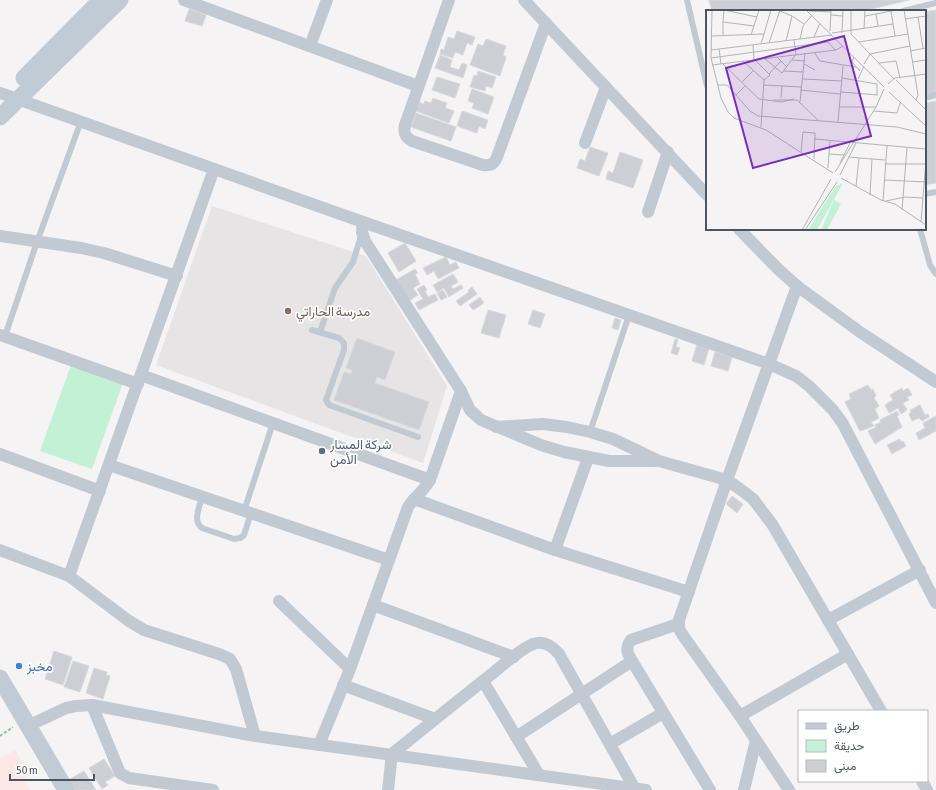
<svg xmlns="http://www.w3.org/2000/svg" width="936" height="790" viewBox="0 0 936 790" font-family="'Asap Condensed',Vazirmatn,sans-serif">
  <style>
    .education { fill: #e6e4e5 }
    .medical { fill: #fce8e6 }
    .green { fill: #c3f1d5 }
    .building { fill: #cdcfd5; stroke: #d7d9de }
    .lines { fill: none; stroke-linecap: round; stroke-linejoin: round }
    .path { stroke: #7ad0a6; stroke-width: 2; stroke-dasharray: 3 2; stroke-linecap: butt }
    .lane { stroke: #c1cad2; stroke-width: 6 }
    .street { stroke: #c1cad2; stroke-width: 12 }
    .secondary { stroke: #c1cbd6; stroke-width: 17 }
    .education-dot { fill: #8d6e63; stroke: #fff; stroke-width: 1.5 }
    .service-dot { fill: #5c6f8a; stroke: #fff; stroke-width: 1.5 }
    .shop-dot { fill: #3f7fe0; stroke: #fff; stroke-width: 1.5 }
    .labels { text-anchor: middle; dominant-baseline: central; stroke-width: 3.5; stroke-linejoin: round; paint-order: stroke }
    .education-label { font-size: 13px; fill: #785e54; stroke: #fff; text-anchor: start }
    .service-label { font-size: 13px; fill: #4e5e75; stroke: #fff; text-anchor: start }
    .shop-label { font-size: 13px; fill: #366cbe; stroke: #fff; text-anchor: start }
    .inset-road { fill: none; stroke: #b1b4b9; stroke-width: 1 }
    .view { fill: #7b2cbf; fill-opacity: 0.15; stroke: #7b2cbf; stroke-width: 2 }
    .inset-edge { fill: none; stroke: #4a5661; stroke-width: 2 }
  </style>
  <rect width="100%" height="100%" fill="#f5f3f3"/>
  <path class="education" d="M212,206L366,256L447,386L423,463L156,365Z"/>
  <path class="medical" d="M15,750L30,775L23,779L30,790H0V759Z"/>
  <path class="green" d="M71,365L123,383L92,469L40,451Z"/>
  <g class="building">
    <path d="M709,0H909L863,11H712Z"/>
    <path d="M189,9L206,15L202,26L185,21Z"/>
    <path d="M936,10V93L925,96V12Z"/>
    <path d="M457,31L475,37L472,45L467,43L463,55L455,52L453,58L440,54L441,49L444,50L448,37L454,39Z"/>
    <path d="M486,39L506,46L503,55L506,57L500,76L470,65L478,44L483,46Z"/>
    <path d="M440,55L452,60L450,67L459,70L462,63L467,65L463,78L435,68Z"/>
    <path d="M478,71L496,77L492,88L486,86L485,91L470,87L474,75L477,76Z"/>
    <path d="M437,77L460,84L455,98L432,90Z"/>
    <path d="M472,89L494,97L488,114L472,108L474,103L468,101Z"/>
    <path d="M433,98L447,103L445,108L454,111L449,123L416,111L419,102L424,104L425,101L431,103Z"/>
    <path d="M936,101V183L925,185V103Z"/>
    <path d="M462,111L488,120L485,129L479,126L477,133L457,126Z"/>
    <path d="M416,113L456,127L451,141L411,127Z"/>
    <path d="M590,147L608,153L599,176L577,168L580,159L585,161Z"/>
    <path d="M620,152L643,160L633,188L606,179L608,171L613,173Z"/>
    <path d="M405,243L416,261L399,272L388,253Z"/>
    <path d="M446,257L450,265L456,262L459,268L438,279L434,271L427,275L423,268Z"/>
    <path d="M415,269L418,273L415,274L420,284L413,288L418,295L409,301L396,280Z"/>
    <path d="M453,274L458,282L451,286L453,289L461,285L463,288L449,297L444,288L437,292L433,285Z"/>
    <path d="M424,285L427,290L425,291L428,297L435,294L438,300L419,310L415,303L423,299L417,289Z"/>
    <path d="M472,287L477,294L460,306L456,301L469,292L468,290Z"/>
    <path d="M443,290L447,297L441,300L437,293Z"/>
    <path d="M480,297L484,303L473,310L469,305Z"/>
    <path d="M488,310L506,315L499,338L481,333Z"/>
    <path d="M533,310L545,314L540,328L528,324Z"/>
    <path d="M615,318L621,320L618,330L612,328Z"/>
    <path d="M357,338L395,352L385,380L377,377L375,383L429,402L419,430L334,400L344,372L351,374L352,370L346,368Z"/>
    <path d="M675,339L678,340L676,347L680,348L677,355L671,353Z"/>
    <path d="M697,344L709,348L704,365L692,361Z"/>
    <path d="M715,352L732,357L728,371L711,366Z"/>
    <path d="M868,385L871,390L873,389L876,396L874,398L879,406L875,409L879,418L871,422L874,426L860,431L845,402L851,399L849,394Z"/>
    <path d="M902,388L903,391L908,388L912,395L907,397L909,400L903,403L907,410L901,414L898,408L889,413L885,405L893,400L890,395Z"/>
    <path d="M920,405L925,415L928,414L929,417L922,421L919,418L912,421L909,414L911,412L910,410Z"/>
    <path d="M897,411L899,415L897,416L902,427L875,444L868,431L876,427L875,425L881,422L880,420Z"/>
    <path d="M936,416V431L919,440L916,433L925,428L923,423Z"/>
    <path d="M900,439L901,442L903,441L906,446L892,454L887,445Z"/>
    <path d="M732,496L743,504L737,513L726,504Z"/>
    <path d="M54,651L72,657L63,685L45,679Z"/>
    <path d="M73,661L89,666L80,692L64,687Z"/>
    <path d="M94,668L107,672L106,675L110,676L103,699L86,693Z"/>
    <path d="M104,759L115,776L105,782L108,785L102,789L89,768Z"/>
    <path d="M84,771L96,790H73L67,781Z"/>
  </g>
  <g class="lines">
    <path class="path" d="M0,736L13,727"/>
    <g class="lane">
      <path d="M687,0L707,86"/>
      <path d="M903,11L936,3"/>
      <path d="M925,98L936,95"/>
      <path d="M925,194L936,192"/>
      <path d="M920,229L930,265L936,274"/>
      <path d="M312,330L339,338L344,343V350L326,400L329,405L418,437"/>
      <path d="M320,332L335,288L353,262L361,236"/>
      <path d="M5,336L37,242L81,121"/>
      <path d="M590,432L629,315"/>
      <path d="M202,497C200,506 192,521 202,528L234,539L240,538L244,535L251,513"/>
      <path d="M244,511L273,423"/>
    </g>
    <g class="street">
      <path d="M184,0L418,86"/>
      <path d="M449,0L405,125C403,133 405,137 412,141L483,165C491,166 494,164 497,157L546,23"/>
      <path d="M524,0L707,195"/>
      <path d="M310,46L327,0"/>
      <path d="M0,93L363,222L769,364L796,376L809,386L833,410L843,424L936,603"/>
      <path d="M585,143L606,87"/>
      <path d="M648,212L668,152"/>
      <path d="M363,222L362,232L365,241L461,391L470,410L481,420L541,445L564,452L609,461H656"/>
      <path d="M739,229L778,269L797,286L860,332L936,382"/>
      <path d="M0,236L81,248L104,253L177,276"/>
      <path d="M0,335L138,384"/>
      <path d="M141,375L430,480"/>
      <path d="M496,427L543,424L567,427L590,432L613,439L659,461L727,480L740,489L753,499L772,524L881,711"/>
      <path d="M0,454L100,491"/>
      <path d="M109,465L389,560"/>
      <path d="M414,499L555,550L689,592"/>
      <path d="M0,550L69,576L129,621L144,630L219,654L230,659L236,669L255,736"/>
      <path d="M555,550L588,458"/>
      <path d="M69,576L214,169"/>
      <path d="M279,601L350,669"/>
      <path d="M373,605L514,657"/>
      <path d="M828,620L920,570"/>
      <path d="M678,624L631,640C625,648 627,653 632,661L710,790"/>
      <path d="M483,681L539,775"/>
      <path d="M343,685L435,719"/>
      <path d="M92,705L120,773L129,778L213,790"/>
      <path d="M740,716L848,654"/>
      <path d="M28,726L66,708L76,706L92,705L255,736L646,790"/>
      <path d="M516,737L632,661"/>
      <path d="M610,744L663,713"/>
      <path d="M319,745L350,669L408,507C414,497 424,491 430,480L461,391"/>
      <path d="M922,781L927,790"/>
      <path d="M388,790L392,754C425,727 459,700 493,673C504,664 519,650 533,644C544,640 553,647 559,654L635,789"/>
      <path d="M744,790L756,740"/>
      <path d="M789,790L740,716L682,634L679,629V620L727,480L797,286"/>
    </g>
    <g class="secondary">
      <path d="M24,78L101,0"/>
      <path d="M0,117L120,0"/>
      <path d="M0,678L66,790"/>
    </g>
  </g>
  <circle class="education-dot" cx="288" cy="311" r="4"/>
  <circle class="service-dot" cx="322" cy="451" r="4"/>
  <circle class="shop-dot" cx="19" cy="666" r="4"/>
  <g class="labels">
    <g class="education-label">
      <text x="296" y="311">مدرسة الحاراتي</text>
    </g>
    <g class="service-label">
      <text x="330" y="444">شركة المسار<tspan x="330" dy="15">الأمن</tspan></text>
    </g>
    <g class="shop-label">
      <text x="27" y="666">مخبز</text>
    </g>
  </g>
  <g transform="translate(706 10)">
    <rect width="220" height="220" fill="#f5f3f3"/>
    <path d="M137,173L111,220H102L129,177ZM128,190L135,194L121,220H115Z" fill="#c3f1d5"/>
    <path class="inset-road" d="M6,0L5,48L15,88L22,102L28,108L60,120L127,163M18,0L51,7M100,0L178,77M145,0V24L188,69M198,0L212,85L210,90M74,1L86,6M103,1L125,2M185,1L189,26M170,4L172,16M125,5L137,6M159,6L191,0M212,7L217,38M199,9L220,6M17,12L18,0M158,19L159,0M124,21L125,1M126,23L187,14M136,23L137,0M17,25V12L48,16M45,25L53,0M5,26L58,24M108,27L114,13M94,29L97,16L106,5M80,31L86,6L98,14M153,32L202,24M63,33L74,0M55,34L65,0M47,35L48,49M13,39L15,54M5,40L126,25M204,41L220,38M108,42L114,51L150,57M71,47L81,57M148,47L146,52L154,61M5,48L122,32L129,40M58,48L76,63L90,44L88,30M48,49L64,65L58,70M86,50L99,51M37,51L58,70L55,117M206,52L220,50M173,53L190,51L194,68M17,54L53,89L76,92L88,89M98,54L109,60M158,54L164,44L204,36M6,55L130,40L137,36M78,61L97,62M63,64L75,51M136,68L171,74V85M97,69L136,71M152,69L158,56M190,70L220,100M36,72L47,61M182,74L189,68L220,64M12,75H21L44,101L52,106L191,117L220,124M58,75L95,77M94,80L134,84M135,82L172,85M183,82L220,116M30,85L39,76M75,88L76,76M67,90H91L112,110M94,92L99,43M133,97H170M168,101L191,103L194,93M132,112L137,56M109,129L220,139M95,142L97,122L109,123L108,149M123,144L138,145M142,147L179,150M134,153L144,133M179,154H220M122,158L124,131M129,162L170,97L178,79M134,165L150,133M135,168L175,190L189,194L220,215M178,170L220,172M150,176L153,148M164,185L166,149M177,191L181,136M180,191L199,187L217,188M196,200L201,138M215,212L220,151M96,220L125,169M99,220L131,172"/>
    <path class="view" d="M138,26L165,126L47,158L20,58Z"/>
    <rect width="220" height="220" class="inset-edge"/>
  </g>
  <rect x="798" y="710" width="130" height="72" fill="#ffffff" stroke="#b7bbc0"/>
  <rect x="806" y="723" width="20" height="6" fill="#c1cbd6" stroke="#b7bbc0"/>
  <text x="834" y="730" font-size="12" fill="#4a5661">طريق</text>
  <rect x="806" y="740" width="20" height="12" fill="#c3f1d5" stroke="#b7bbc0"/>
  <text x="834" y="750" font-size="12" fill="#4a5661">حديقة</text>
  <rect x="806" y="760" width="20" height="12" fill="#cdcfd5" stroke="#b7bbc0"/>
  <text x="834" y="770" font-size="12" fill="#4a5661">مبنى</text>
  <path d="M10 774v6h84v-6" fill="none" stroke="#4a5661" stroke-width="2"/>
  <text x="16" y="774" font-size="12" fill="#4a5661" stroke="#ffffff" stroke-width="3" paint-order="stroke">50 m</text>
</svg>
